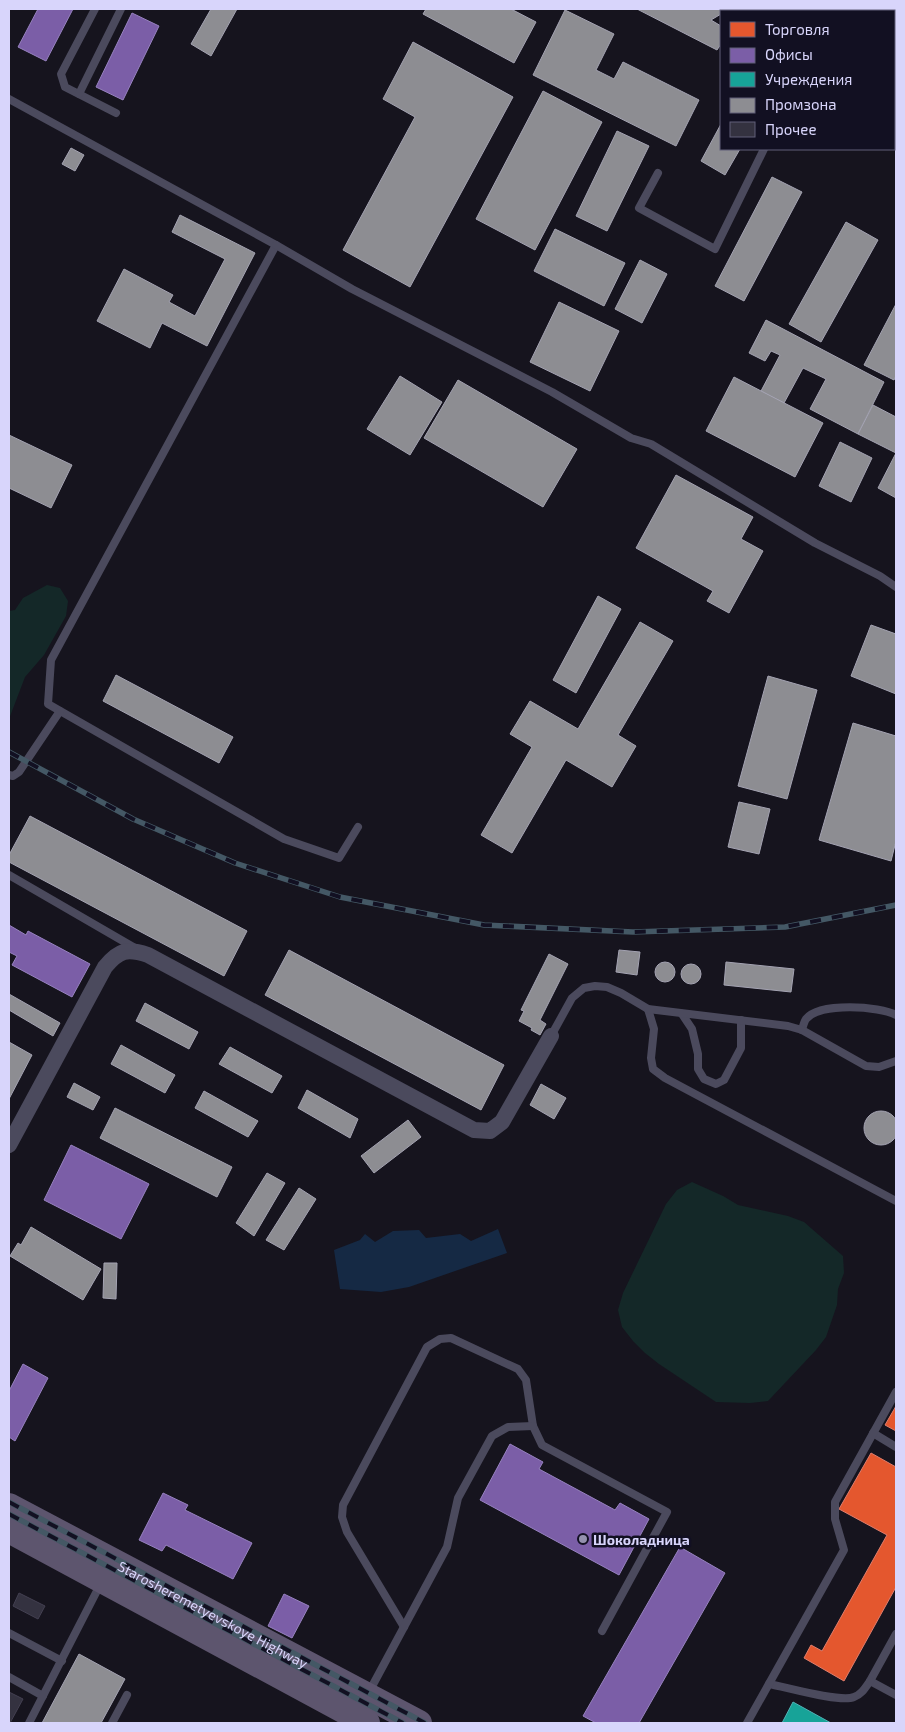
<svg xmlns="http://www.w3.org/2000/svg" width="905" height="1732" viewBox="0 0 905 1732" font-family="'Exo 2',sans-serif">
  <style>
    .green { fill: #142828 }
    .water { fill: #152944 }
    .shops { fill: #e4572e; stroke: #e07d6c }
    .offices { fill: #7b5ea7; stroke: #9782c0 }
    .public { fill: #17a398; stroke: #51b2b6 }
    .industry { fill: #8d8d92; stroke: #a4a3b2 }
    .building { fill: #343240; stroke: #434051 }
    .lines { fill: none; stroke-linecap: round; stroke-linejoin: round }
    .lane { stroke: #4b4a5d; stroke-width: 8 }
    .street { stroke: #4b4a5d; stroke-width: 16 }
    .primary { stroke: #5d556e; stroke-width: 26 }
    .rail-casing { stroke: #445865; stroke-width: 5.5 }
    .rail { stroke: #121022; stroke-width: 4; stroke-dasharray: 11; stroke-linecap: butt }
    .poi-dot { fill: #9491ae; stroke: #121022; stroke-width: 2 }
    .labels { text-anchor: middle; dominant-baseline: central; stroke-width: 5; stroke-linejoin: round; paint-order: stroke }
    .poi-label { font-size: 14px; font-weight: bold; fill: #d8d5fb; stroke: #121022; text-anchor: start }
    .street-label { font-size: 14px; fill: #d8d5fb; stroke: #121022 }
  </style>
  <rect width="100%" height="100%" fill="#16141e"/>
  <g class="green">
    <path d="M47,585L60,588L68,601L66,616L44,655L25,677L9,719V611L15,610L23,598Z"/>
    <path d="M692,1182L723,1196L738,1205L788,1216L804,1222L843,1256L844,1273L838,1289L837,1305L826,1337L816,1350L768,1401L750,1403L716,1402L659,1364L645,1353L633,1341L622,1327L618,1310L623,1293L666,1204L677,1190Z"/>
  </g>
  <path class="water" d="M498,1229L507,1253L409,1287L381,1292L340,1289L334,1250L360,1240L365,1234L375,1242L393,1231L419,1230L426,1238L460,1234L471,1241Z"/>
  <g class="shops">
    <path d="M896,1406V1431L885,1425Z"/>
    <path d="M871,1453L896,1467V1587L844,1681L804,1658L811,1645L822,1651L887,1535L839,1509Z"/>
  </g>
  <g class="offices">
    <path d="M38,9H73L46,61L18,47Z"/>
    <path d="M132,13L159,26L123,100L96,87Z"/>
    <path d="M9,925L26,935L28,931L90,964L72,997L12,965L17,956L9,952Z"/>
    <path d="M71,1145L149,1184L121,1239L44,1200Z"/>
    <path d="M23,1364L48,1378L15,1441L9,1437V1391Z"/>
    <path d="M510,1444L543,1462L539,1469L615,1510L620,1503L649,1519L619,1575L480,1500Z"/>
    <path d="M163,1493L188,1505L185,1510L252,1543L233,1579L166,1545L162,1551L139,1540Z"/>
    <path d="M680,1547L725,1573L639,1723H596L583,1716Z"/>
    <path d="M284,1594L309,1606L292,1638L268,1626Z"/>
  </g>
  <path class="public" d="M793,1702L831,1723H782Z"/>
  <g class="industry">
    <path d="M211,9H237L211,56L191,44Z"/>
    <path d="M426,9H511L536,22L514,63L423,14Z"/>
    <path d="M637,9H731L726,11H721V14L711,20L721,26V44L717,50Z"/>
    <path d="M807,9H834L836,11H808Z"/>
    <path d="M565,10L614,34L596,70L614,79L623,62L699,100L676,146L533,75Z"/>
    <path d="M413,42L513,97L410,287L343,250L415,117L383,99Z"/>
    <path d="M543,91L602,122L535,250L476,219Z"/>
    <path d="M721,124V149H740L725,175L701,161Z"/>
    <path d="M617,131L649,146L607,231L576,216Z"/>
    <path d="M71,148L84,155L75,171L62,164Z"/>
    <path d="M772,177L802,192L744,301L715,286Z"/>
    <path d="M180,215L255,253L207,346L162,323L150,348L97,321L124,269L173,295L169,302L195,316L225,259L172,232Z"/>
    <path d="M846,222L878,240L821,342L789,324Z"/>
    <path d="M555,229L625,263L604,306L534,271Z"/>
    <path d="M640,260L667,274L642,323L615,309Z"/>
    <path d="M559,302L619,331L590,391L530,362Z"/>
    <path d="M896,304V376L894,380L864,365Z"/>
    <path d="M766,320L884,382L858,434L810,409L826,379L803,368L784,403L761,391L780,355L771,351L765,361L749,353Z"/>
    <path d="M400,376L442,402L410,455L367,429Z"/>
    <path d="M734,377L823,423L795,477L706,431Z"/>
    <path d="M458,380L577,449L543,507L424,438Z"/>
    <path d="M873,405L896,417V498L878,488L896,453L858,434Z"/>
    <path d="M9,435L72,465L51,508L9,488Z"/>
    <path d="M840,442L872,458L851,502L819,486Z"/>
    <path d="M676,475L753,517L741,539L763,551L729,613L707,601L713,591L636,548Z"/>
    <path d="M598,596L621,609L576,693L553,680Z"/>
    <path d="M640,622L673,641L618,735L636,746L612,787L566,760L512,853L481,835L532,747L510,734L530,701L578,729Z"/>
    <path d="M871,625L896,634V694L851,676Z"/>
    <path d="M116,675L233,737L219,763L103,701Z"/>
    <path d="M768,676L817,690L787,799L738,786Z"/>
    <path d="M853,723L896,736V841L891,861L819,840Z"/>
    <path d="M739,802L770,809L759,854L728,847Z"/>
    <path d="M30,816L247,931L224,976L9,862V855Z"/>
    <path d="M289,950L504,1065L481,1110L265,995Z"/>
    <path d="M619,950L640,952L637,975L616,972Z"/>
    <path d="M549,954L568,964L540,1020L546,1024L540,1035L531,1030L532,1028L519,1021L524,1011L521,1010Z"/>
    <circle cx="665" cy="972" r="10"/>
    <path d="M726,962L794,969L791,992L724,985Z"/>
    <circle cx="691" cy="974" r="10"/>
    <path d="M9,994L60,1023L53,1036L9,1010Z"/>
    <path d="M145,1003L198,1032L189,1049L136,1021Z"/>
    <path d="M9,1042L32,1055L9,1099Z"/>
    <path d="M121,1045L175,1075L165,1093L111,1064Z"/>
    <path d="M230,1047L282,1076L272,1093L219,1064Z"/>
    <path d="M74,1083L100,1097L93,1110L67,1097Z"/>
    <path d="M541,1084L566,1098L554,1119L530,1105Z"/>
    <path d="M307,1090L358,1119L350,1138L298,1108Z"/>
    <path d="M204,1091L258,1121L248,1137L195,1108Z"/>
    <path d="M115,1108L232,1167L217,1197L100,1138Z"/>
    <circle cx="881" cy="1128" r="17"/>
    <path d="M408,1120L421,1137L374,1173L361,1156Z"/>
    <path d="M267,1173L285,1183L254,1236L236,1223Z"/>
    <path d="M299,1188L316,1199L284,1250L266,1240Z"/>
    <path d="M31,1227L101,1269L83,1300L10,1256L18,1243L21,1245Z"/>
    <path d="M104,1263H117L116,1299L103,1298Z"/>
    <path d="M79,1654L125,1679L101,1723H42Z"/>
  </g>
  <g class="building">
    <path d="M19,1593L45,1606L38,1619L13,1606Z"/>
    <path d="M9,1692L23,1699L10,1723H9Z"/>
  </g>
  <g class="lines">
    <g class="lane">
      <path d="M95,9L61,74L65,87L116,113"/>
      <path d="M894,90L896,92"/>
      <path d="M79,94L121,9"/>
      <path d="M9,99L276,245L51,660L48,704L284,839L339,858L358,827"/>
      <path d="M658,173L639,208L715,249L764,149"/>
      <path d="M276,245L352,289L552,392L631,438L651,444L815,543L880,576L896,587"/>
      <path d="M9,775L13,776L19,772L60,711"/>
      <path d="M9,875L135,948"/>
      <path d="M648,1009L654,1029L651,1058L653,1069L665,1078L896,1201"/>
      <path d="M682,1014L692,1029L698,1054V1069L704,1079L716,1084L724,1080L741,1048V1020"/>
      <path d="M802,1030C803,1026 804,1022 806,1019C819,1002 880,1006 896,1015"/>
      <path d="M551,1036L572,998L584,988L595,986L607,987L621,993L648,1009L788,1026L802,1030L866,1066L879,1067L896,1061"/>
      <path d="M873,1433L896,1447"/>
      <path d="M404,1627L347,1532L342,1517L343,1505L427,1347L440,1339L451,1338L518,1369L526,1380L533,1426L542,1445L667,1512L602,1631"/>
      <path d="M9,1633L62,1661"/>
      <path d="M896,1634L870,1681L896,1695"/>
      <path d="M9,1677L43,1696"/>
      <path d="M769,1684C786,1687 840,1703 854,1697C862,1694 865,1688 870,1681"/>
      <path d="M369,1692L447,1547L458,1498L492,1436L508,1427L533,1426"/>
      <path d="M29,1723L101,1583"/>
      <path d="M112,1723L127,1695"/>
      <path d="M747,1723L844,1550L835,1519V1502L896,1392"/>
    </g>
    <g class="street">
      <path d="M769,9L772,11"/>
      <path d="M9,1145L105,967C119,950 127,948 148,955L474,1130L490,1131L502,1122L551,1036"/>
    </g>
    <g class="primary">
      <path id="s1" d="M9,1506L419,1723"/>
      <path d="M9,1530L367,1723"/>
    </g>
    <defs>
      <g id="rail">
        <path d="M9,752L133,819L235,863L340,897L484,925L633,932L785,927L896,905"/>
        <path d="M9,1502L425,1723"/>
        <path d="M9,1514L403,1723"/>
      </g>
    </defs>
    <use href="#rail" class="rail-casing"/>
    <use href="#rail" class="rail"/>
  </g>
  <circle class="poi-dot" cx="583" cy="1539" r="5"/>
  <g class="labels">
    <g class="poi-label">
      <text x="593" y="1539">Шоколадница</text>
    </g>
    <g class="street-label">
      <text stroke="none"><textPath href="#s1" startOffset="231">Starosheremetyevskoye Highway</textPath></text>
    </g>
  </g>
  <rect width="905" height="1732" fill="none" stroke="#d8d5fb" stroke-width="20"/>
  <rect x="720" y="10" width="175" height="140" fill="#121022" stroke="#615f79"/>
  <rect x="730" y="22" width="25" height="15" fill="#e4572e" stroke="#615f79"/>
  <text x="765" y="35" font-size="15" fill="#d8d5fb">Торговля</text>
  <rect x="730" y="48" width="25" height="15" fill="#7b5ea7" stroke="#615f79"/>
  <text x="765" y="60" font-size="15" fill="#d8d5fb">Офисы</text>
  <rect x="730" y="72" width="25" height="15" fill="#17a398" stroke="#615f79"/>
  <text x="765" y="85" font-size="15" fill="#d8d5fb">Учреждения</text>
  <rect x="730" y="98" width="25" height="15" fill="#8d8d92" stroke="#615f79"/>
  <text x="765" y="110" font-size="15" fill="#d8d5fb">Промзона</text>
  <rect x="730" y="122" width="25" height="15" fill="#343240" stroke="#615f79"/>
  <text x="765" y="135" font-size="15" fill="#d8d5fb">Прочее</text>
</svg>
